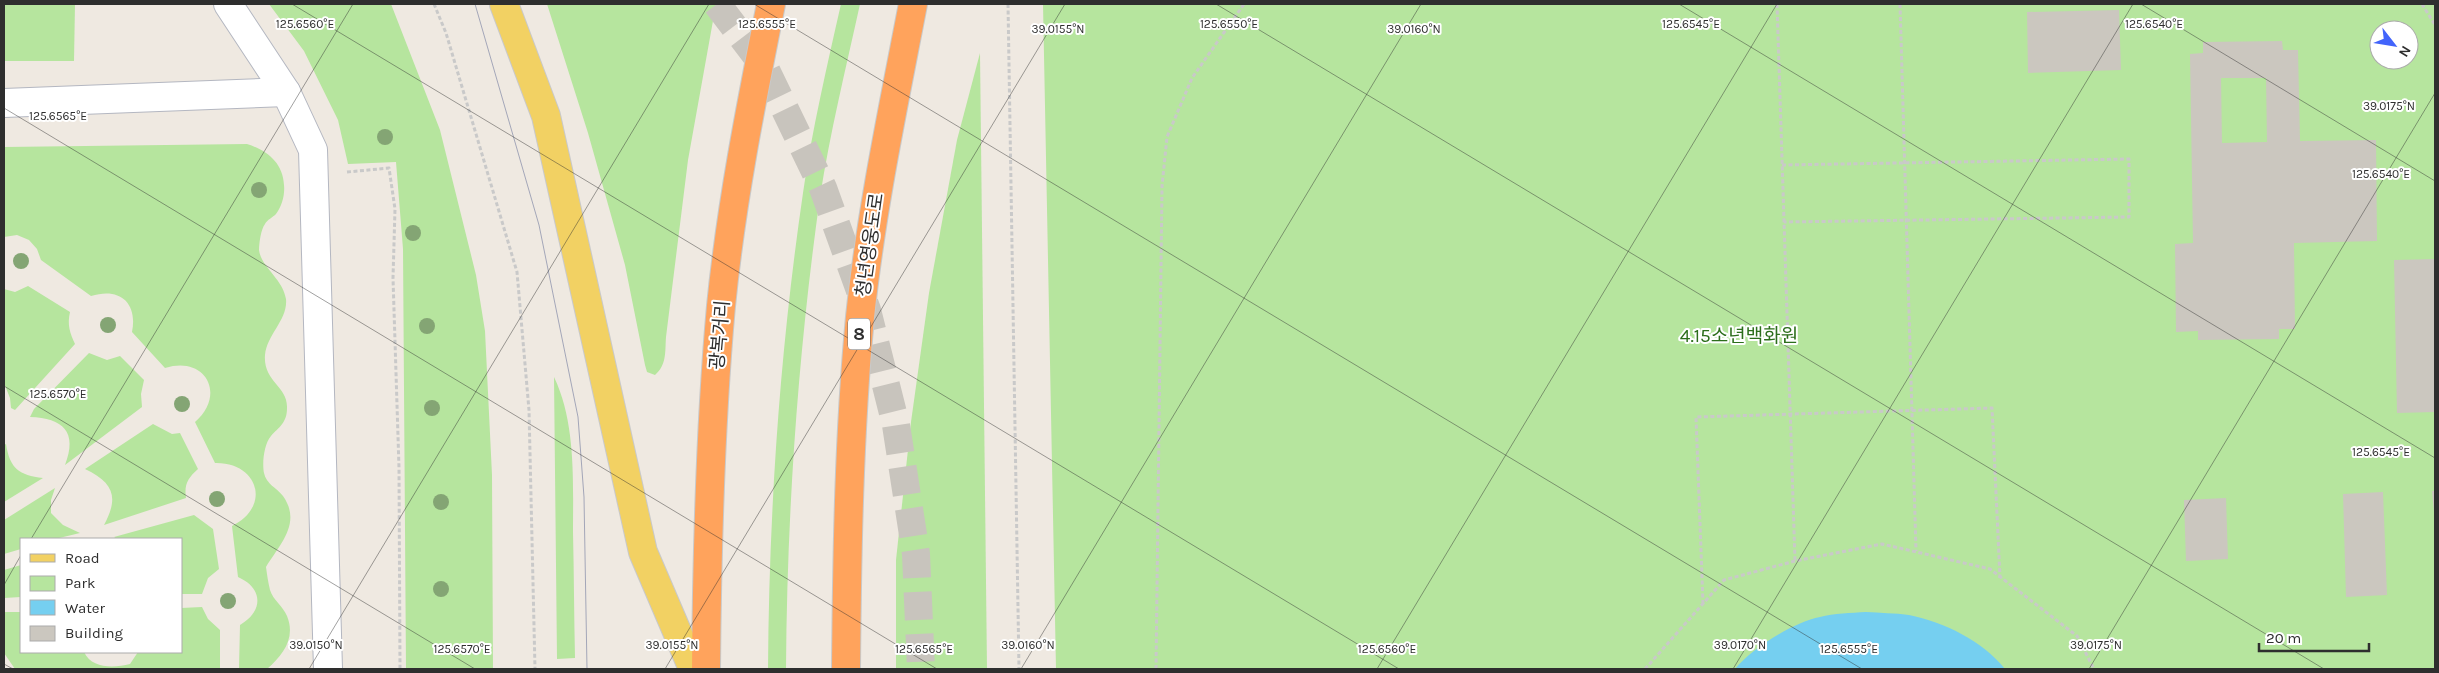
<svg xmlns="http://www.w3.org/2000/svg" width="2439" height="673" viewBox="0 0 2439 673" font-family="Karla,'Noto Sans KR',sans-serif">
  <style>
    .green { fill: #b6e59e; fill-rule: evenodd }
    .water { fill: #75cff0 }
    .building { fill: #cbc7bf; fill-rule: evenodd }
    .lines { fill: none; stroke-linecap: round; stroke-linejoin: round }
    .major-tunnel { stroke: #c8c4bd; stroke-width: 28; stroke-dasharray: 28 14; stroke-linecap: butt }
    .minor-casing { stroke: #b4b7c1; stroke-width: 30 }
    .major-casing { stroke: #c9c9c9; stroke-width: 30 }
    .highway-casing { stroke: #c9c9c9; stroke-width: 30 }
    .path { stroke: #c9c9c9; stroke-width: 3; stroke-dasharray: 4 2.5; stroke-linecap: butt }
    .minor { stroke: #fff; stroke-width: 28 }
    .major { stroke: #f2d163; stroke-width: 28 }
    .highway { stroke: #ffa35c; stroke-width: 28 }
    .tram { stroke: #a3a6b8; stroke-width: 1 }
    .tree { fill: #84a574 }
    .ticks { fill: none; stroke: #2e2e2e; stroke-width: 1; stroke-opacity: 0.45 }
    .labels { text-anchor: middle; dominant-baseline: central; stroke-width: 4; stroke-linejoin: round; paint-order: stroke }
    .shield { fill: #fff; stroke: #6d6d6d; stroke-width: 1 }
    .shield-label { font-size: 18px; font-weight: bold; fill: #2e2e2e }
    .street-label { font-size: 19px; fill: #2e2e2e; stroke: #fff }
    .park-label { font-size: 19px; fill: #2c6e1b; stroke: #fff }
    .ticks-label { font-size: 12px; text-anchor: middle; fill: #2e2e2e; stroke: #fff; stroke-width: 4; stroke-linejoin: round; paint-order: stroke }
  </style>
  <rect width="100%" height="100%" fill="#efe9e1"/>
  <g class="green">
    <path d="M4,4H75L74,61H4Z"/>
    <path d="M269,4H391L440,130L476,275L485,331L492,475L493,669H406L403,249L396,162L348,164L338,120L304,51Z"/>
    <path d="M547,4H716L688,160L666,337C665,351 667,365 655,375L647,372L645,365L625,265L588,133Z"/>
    <path d="M841,4H860C846,68 830,132 820,197C798,353 787,512 786,669H768C769,510 780,350 803,193C812,130 827,66 841,4Z"/>
    <path d="M1043,4H2435V669H1056ZM2379,30H2409V60H2379Z"/>
    <path d="M980,53L987,669H896V560L911,422L929,293L957,140Z"/>
    <path d="M247,144C266,150 283,162 284,185C285,195 282,206 276,214C273,217 267,220 265,224C261,229 259,243 259,250C261,267 283,279 286,299C288,320 267,334 265,355C263,382 288,386 287,408C287,423 279,427 271,436C264,444 262,463 264,473C266,484 277,488 283,496C302,523 280,544 266,567C267,574 268,582 270,590C273,600 283,606 287,616C296,638 283,655 267,669H239L240,625C264,611 263,588 238,577L232,526C272,506 258,462 215,463L195,422C227,394 205,355 165,368L132,332C138,302 119,287 91,296L41,260L37,249L29,240L17,235L4,237V147Z"/>
    <path d="M28,286L70,312C67,325 70,333 75,344L15,410L11,408L10,398L4,383V289L15,292Z"/>
    <path d="M89,353L107,360L120,356L144,380L141,394L142,407L65,465C78,432 63,418 30,417L34,409Z"/>
    <path d="M554,377C576,423 573,481 573,532C574,574 574,616 575,658L557,659Z"/>
    <path d="M153,424L172,434L180,433L198,469C188,478 184,484 186,498L104,525C119,497 114,483 85,469Z"/>
    <path d="M6,444C10,469 19,475 43,478L4,502V445Z"/>
    <path d="M55,488L51,500V513L63,525L80,533L55,539H21V549L4,554V520Z"/>
    <path d="M194,515L213,529L219,569L208,578L202,594H181V539H117L114,537Z"/>
    <path d="M21,565V597L4,598V570Z"/>
    <path d="M202,607L208,619L220,630V669H15L4,653V612H21V652H84C92,669 114,668 130,664L138,652H181V608Z"/>
  </g>
  <path class="water" d="M1866,612C1880,613 1895,613 1909,615C1944,622 1983,641 2005,669H1735C1752,648 1794,622 1820,617C1834,613 1851,613 1866,612Z"/>
  <g class="building">
    <path d="M2119,10L2121,70L2028,73L2027,12Z"/>
    <path d="M2282,41L2283,50H2298L2300,141L2376,140L2377,241L2294,243L2295,329H2279V339L2198,340V331L2176,332L2175,244L2193,243L2190,54L2203,53V42ZM2221,78H2266L2267,142L2222,143Z"/>
    <path d="M2435,259V412L2397,413L2394,260Z"/>
    <path d="M2432,491H2435V512H2434Z"/>
    <path d="M2383,492L2387,595L2346,597L2343,494Z"/>
    <path d="M2226,498L2228,559L2186,561L2184,500Z"/>
  </g>
  <g class="lines">
    <path class="major-tunnel" d="M717,4L764,66L823,188L867,310L896,425L916,554L921,669"/>
    <defs>
      <g id="minor">
        <path d="M228,4L286,92L313,150L328,669"/>
        <path d="M4,103L286,92"/>
      </g>
      <path id="major" d="M504,4L546,116L643,552L693,669"/>
      <g id="highway">
        <path d="M706,669C707,548 710,427 721,306C731,205 751,104 771,4"/>
        <path d="M846,669C847,552 849,434 860,317C871,212 893,108 913,4"/>
      </g>
    </defs>
    <use href="#minor" class="minor-casing"/>
    <use href="#major" class="major-casing"/>
    <use href="#highway" class="highway-casing"/>
    <g class="path">
      <path d="M434,4L446,33L517,272L529,410L535,669"/>
      <path d="M1008,4L1019,669"/>
      <path d="M1777,4L1795,561"/>
      <path d="M1900,4L1916,551"/>
      <path d="M2422,4L2435,25"/>
      <path d="M1782,165L2129,159V217L1784,222"/>
      <path d="M347,172L389,168L395,209L393,278L399,468L400,669"/>
      <path d="M1703,604L1696,417L1992,408L2000,578"/>
      <path d="M1156,669L1162,186L1167,137L1192,78L1244,4"/>
      <path d="M1645,669L1724,580L1795,561L1882,544L1990,569L2077,636L2094,669"/>
    </g>
    <use href="#minor" class="minor"/>
    <use href="#major" class="major"/>
    <use href="#highway" class="highway"/>
    <path class="tram" d="M475,4L539,225L578,417L584,497L587,669"/>
  </g>
  <g class="tree">
    <circle cx="385" cy="137" r="8"/>
    <circle cx="259" cy="190" r="8"/>
    <circle cx="413" cy="233" r="8"/>
    <circle cx="21" cy="261" r="8"/>
    <circle cx="108" cy="325" r="8"/>
    <circle cx="427" cy="326" r="8"/>
    <circle cx="182" cy="404" r="8"/>
    <circle cx="432" cy="408" r="8"/>
    <circle cx="217" cy="499" r="8"/>
    <circle cx="441" cy="502" r="8"/>
    <circle cx="441" cy="589" r="8"/>
    <circle cx="228" cy="601" r="8"/>
  </g>
  <path class="ticks" d="M292,4L1399,669M754,4L1862,669M1216,4L2324,669M1679,4L2435,458M2141,4L2435,181M4,108L937,669M4,386L475,669M31,539L353,4M4,585L21,555M4,664L13,669M309,669L709,4M665,669L1065,4M1021,669L1421,4M1377,669L1777,4M1733,669L2133,4M2089,669L2435,93"/>
  <g class="labels">
    <rect class="shield" x="848" y="318.5" width="22" height="31" rx="4"/>
    <g class="shield-label">
      <text x="859" y="334">8</text>
    </g>
    <g class="street-label">
      <text transform="translate(870 245) rotate(-82)">청년영웅도로</text>
      <text transform="translate(720 335) rotate(-85)">광복거리</text>
    </g>
    <g class="park-label">
      <text x="1739" y="336">4.15소년백화원</text>
    </g>
  </g>
  <g class="ticks-label">
    <text x="305" y="28">125.6560°E</text>
    <text x="767" y="28">125.6555°E</text>
    <text x="1229" y="28">125.6550°E</text>
    <text x="1691" y="28">125.6545°E</text>
    <text x="2154" y="28">125.6540°E</text>
    <text x="1058" y="33">39.0155°N</text>
    <text x="1414" y="33">39.0160°N</text>
    <text x="2389" y="110">39.0175°N</text>
    <text x="58" y="120">125.6565°E</text>
    <text x="2381" y="178">125.6540°E</text>
    <text x="58" y="398">125.6570°E</text>
    <text x="2381" y="456">125.6545°E</text>
    <text x="316" y="649">39.0150°N</text>
    <text x="672" y="649">39.0155°N</text>
    <text x="1028" y="649">39.0160°N</text>
    <text x="1740" y="649">39.0170°N</text>
    <text x="2096" y="649">39.0175°N</text>
    <text x="462" y="653">125.6570°E</text>
    <text x="924" y="653">125.6565°E</text>
    <text x="1387" y="653">125.6560°E</text>
    <text x="1849" y="653">125.6555°E</text>
  </g>
  <rect width="2439" height="673" fill="none" stroke="#2e2e2e" stroke-width="10"/>
  <rect x="20" y="538" width="162" height="115" fill="#ffffff" stroke="#ababab"/>
  <rect x="30" y="554" width="25" height="8" fill="#f2d163" stroke="#ababab"/>
  <text x="65" y="563" font-size="15" fill="#2e2e2e">Road</text>
  <rect x="30" y="576" width="25" height="15" fill="#b6e59e" stroke="#ababab"/>
  <text x="65" y="588" font-size="15" fill="#2e2e2e">Park</text>
  <rect x="30" y="600" width="25" height="15" fill="#75cff0" stroke="#ababab"/>
  <text x="65" y="613" font-size="15" fill="#2e2e2e">Water</text>
  <rect x="30" y="626" width="25" height="15" fill="#cbc7bf" stroke="#ababab"/>
  <text x="65" y="638" font-size="15" fill="#2e2e2e">Building</text>
  <g transform="translate(2394 45) rotate(121)"><circle r="24" fill="#ffffff" stroke="#ababab"/>
  <path d="M0-4L9 19L0 12L-9 19Z" fill="#4264fb"/>
  <text y="-8" font-size="14" font-weight="bold" text-anchor="middle" fill="#2e2e2e">N</text>
  </g>
  <path d="M2259 643v8h110v-8" fill="none" stroke="#2e2e2e" stroke-width="2.5"/>
  <text x="2266" y="643" font-size="15" fill="#2e2e2e" stroke="#ffffff" stroke-width="4" paint-order="stroke">20 m</text>
</svg>
